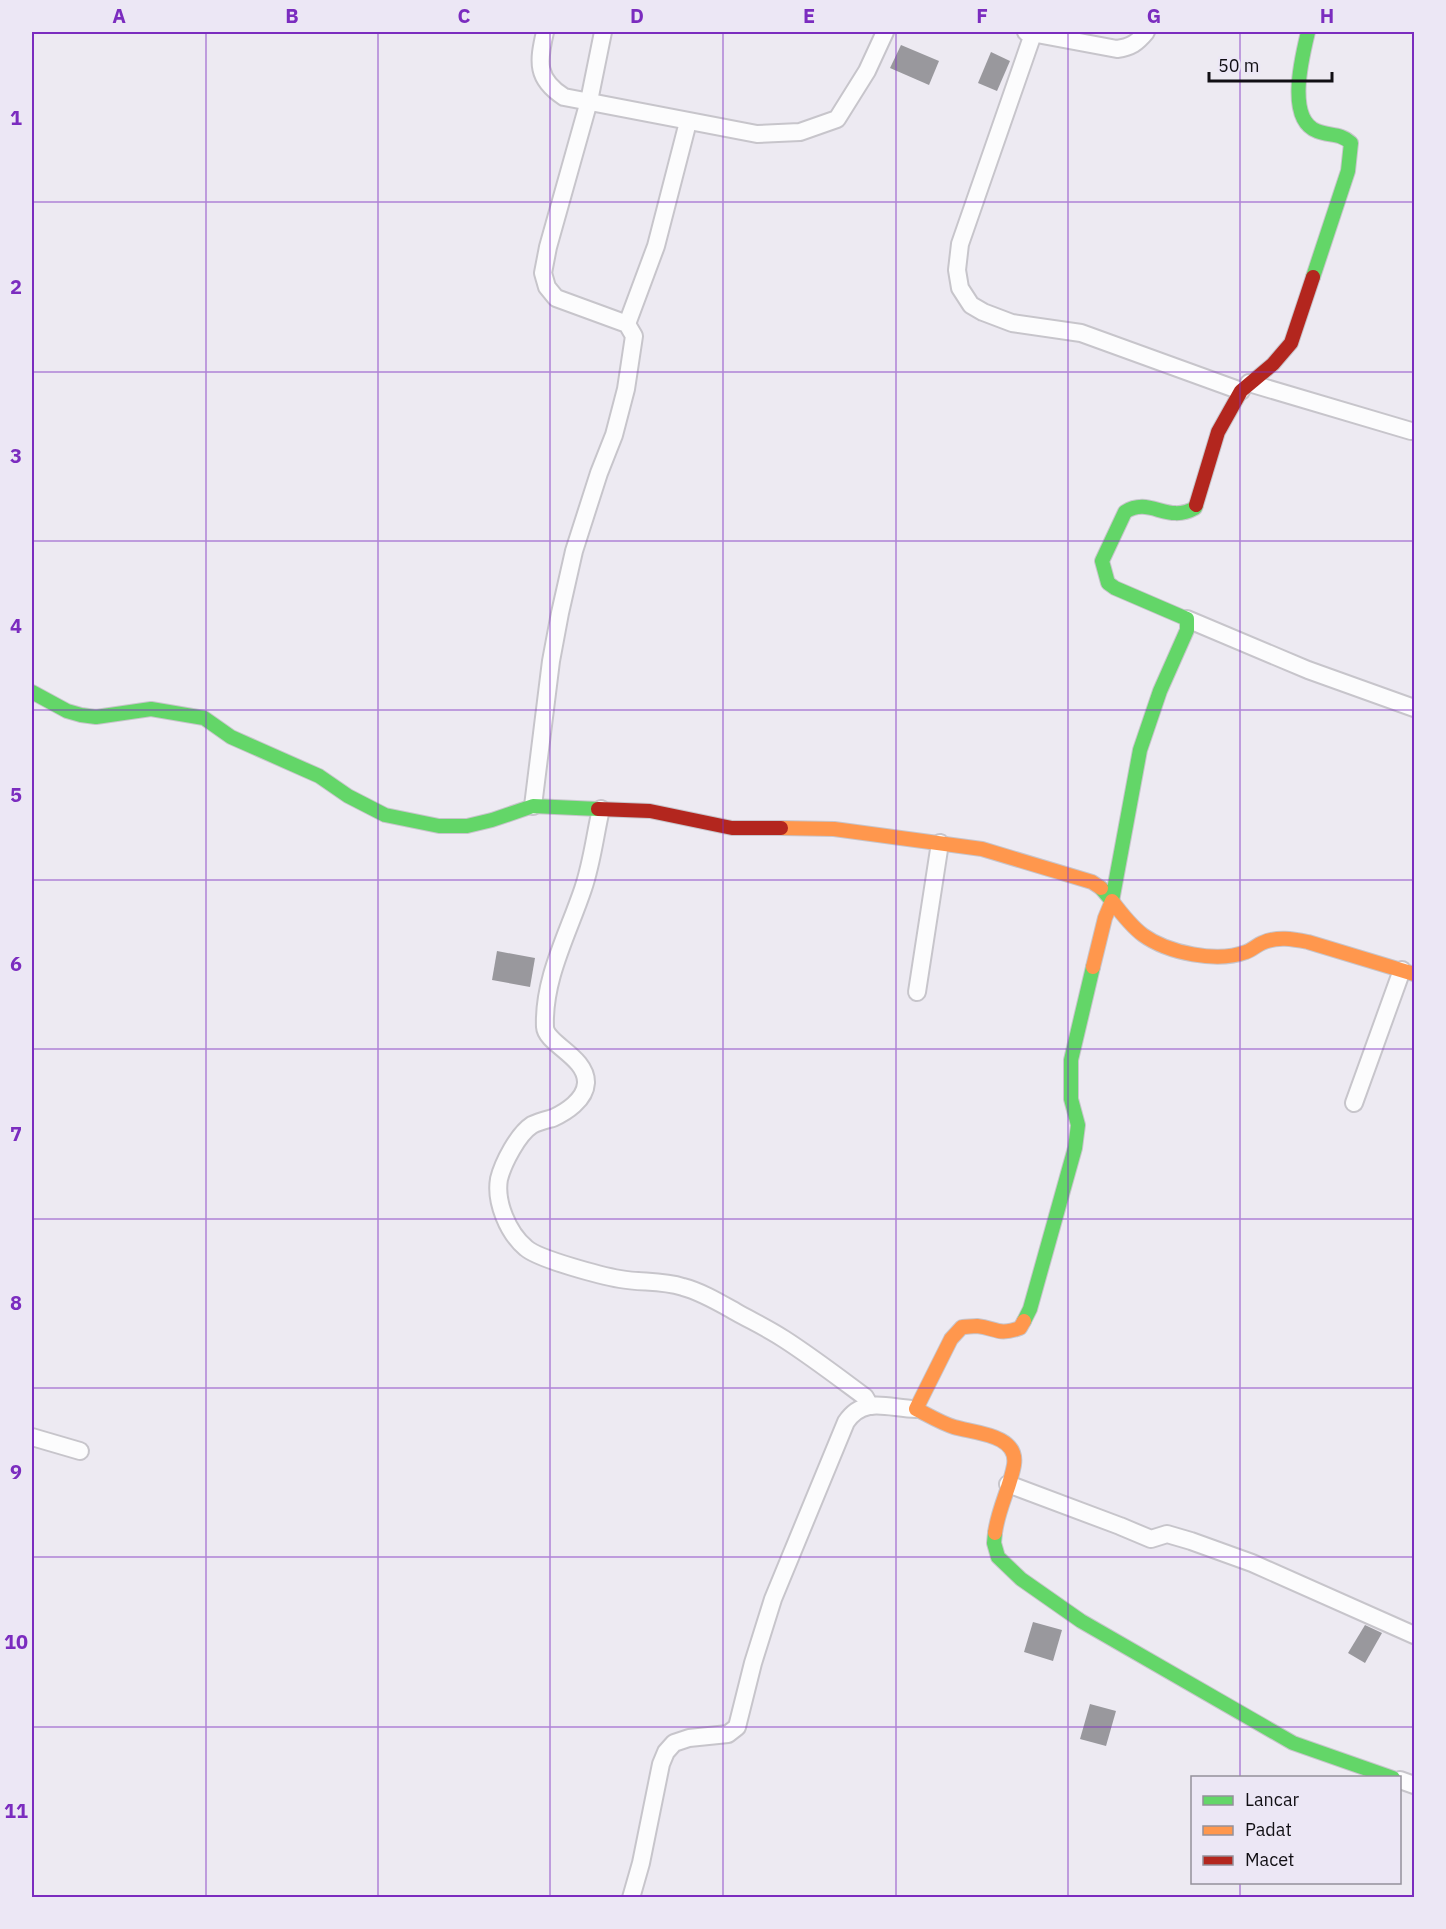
<svg xmlns="http://www.w3.org/2000/svg" width="1446" height="1929" viewBox="0 0 1446 1929" font-family="'IBM Plex Sans',sans-serif">
  <style>
    .building { fill: #99989d }
    .lines { fill: none; stroke-linecap: round; stroke-linejoin: round }
    .street-casing { stroke: #c7c5cb; stroke-width: 20 }
    .fast-casing { stroke: #c7c5cb; stroke-width: 16 }
    .slow-casing { stroke: #c7c5cb; stroke-width: 16 }
    .jam-casing { stroke: #c7c5cb; stroke-width: 16 }
    .street { stroke: #fcfcfd; stroke-width: 16 }
    .fast { stroke: #63d668; stroke-width: 14 }
    .slow { stroke: #ff974d; stroke-width: 14 }
    .jam { stroke: #b3261e; stroke-width: 14 }
    .grid { fill: none; stroke: #7b2cbf; stroke-width: 1.5; stroke-opacity: 0.55 }
    .neatline { fill: none; stroke: #7b2cbf; stroke-width: 2 }
    .grid-label { font-size: 20px; text-anchor: middle; font-weight: bold; fill: #7b2cbf }
  </style>
  <rect width="100%" height="100%" fill="#edeaf2"/>
  <g class="building">
    <path d="M901,45L939,61L929,85L890,68Z"/>
    <path d="M991,52L1010,61L997,91L978,83Z"/>
    <path d="M497,951L535,958L530,987L492,980Z"/>
    <path d="M1033,1622L1062,1630L1053,1661L1024,1652Z"/>
    <path d="M1365,1625L1382,1633L1365,1663L1348,1653Z"/>
    <path d="M1090,1704L1116,1711L1106,1746L1080,1739Z"/>
  </g>
  <g class="lines">
    <defs>
      <g id="street">
        <path d="M545,32C538,62 536,79 564,97L757,134L800,132L837,119L867,71L885,32"/>
        <path d="M1026,32L1117,49C1131,47 1137,43 1146,32"/>
        <path d="M1033,34L960,244L957,270L960,288L971,305L983,312L1012,323L1081,333L1241,391"/>
        <path d="M627,324L656,246L688,122"/>
        <path d="M1249,383L1411,431"/>
        <path d="M1187,619L1308,670L1414,708"/>
        <path d="M533,806L551,661L560,613L574,551L599,473L614,435L626,389L634,336L627,324L556,298L547,287L543,273L548,247L589,101L603,32"/>
        <path d="M601,809C595,835 592,863 583,889C568,934 543,979 545,1027C546,1044 587,1057 586,1083C585,1100 566,1112 553,1118C546,1120 538,1122 532,1125C518,1134 503,1163 499,1179C495,1202 508,1233 526,1248C538,1259 602,1276 620,1279C642,1283 661,1280 683,1287C702,1292 720,1303 736,1312C752,1321 769,1329 784,1339C812,1357 838,1377 865,1397L870,1406"/>
        <path d="M917,992L940,843"/>
        <path d="M1354,1103L1402,970"/>
        <path d="M32,1437L80,1451"/>
        <path d="M1008,1484L1120,1526L1151,1539L1167,1534L1191,1541L1252,1563L1414,1635"/>
        <path d="M1400,1780L1414,1785"/>
        <path d="M631,1898L641,1863L661,1764L666,1752L674,1743L689,1738L728,1734L737,1727L753,1663L773,1599L846,1422C864,1395 890,1409 916,1409"/>
      </g>
      <g id="fast">
        <path d="M1308,32C1302,57 1286,119 1317,131C1329,136 1341,133 1351,143L1348,171L1313,277"/>
        <path d="M32,692L67,711L81,715L96,717L151,709L204,718L231,737L319,776L348,796L385,815L439,826H467L492,820L533,806L598,809"/>
        <path d="M1101,888L1112,901L1140,750L1160,691L1187,630V619L1115,588L1108,583L1102,561L1125,512C1150,496 1167,524 1195,508L1196,505"/>
        <path d="M1024,1321L1030,1309L1075,1148L1078,1125L1071,1099V1060L1093,967"/>
        <path d="M995,1533L994,1543L998,1557L1021,1579L1081,1621L1293,1743L1393,1778"/>
      </g>
      <g id="slow">
        <path d="M781,828L834,829L982,849L1092,882L1101,888"/>
        <path d="M1093,967L1105,918L1112,901C1121,913 1131,926 1143,935C1168,953 1217,963 1246,952C1252,950 1257,945 1262,943C1277,936 1293,939 1308,942L1414,974"/>
        <path d="M995,1533C998,1509 1010,1488 1014,1465C1019,1434 973,1433 954,1427C941,1423 928,1415 916,1409L951,1339L962,1327C967,1327 972,1326 977,1326C996,1328 998,1336 1020,1328L1024,1321"/>
      </g>
      <g id="jam">
        <path d="M1196,505L1218,432L1241,391L1273,364L1291,343L1313,277"/>
        <path d="M598,809L650,811L732,828H781"/>
      </g>
    </defs>
    <use href="#street" class="street-casing"/>
    <use href="#fast" class="fast-casing"/>
    <use href="#slow" class="slow-casing"/>
    <use href="#jam" class="jam-casing"/>
    <use href="#street" class="street"/>
    <use href="#fast" class="fast"/>
    <use href="#slow" class="slow"/>
    <use href="#jam" class="jam"/>
  </g>
  <path class="grid" d="M206,32V1898M378,32V1898M550,32V1898M723,32V1898M896,32V1898M1068,32V1898M1240,32V1778M32,202H1414M32,372H1414M32,541H1414M32,710H1414M32,880H1414M32,1049H1414M32,1219H1414M32,1388H1414M32,1557H1414M32,1727H1414M1240,1882V1898"/>
  <rect width="1446" height="1929" fill="none" stroke="#ece7f5" stroke-width="66"/>
  <rect x="1191" y="1776" width="210" height="108" fill="#ece7f5" stroke="#94919b" stroke-width="1.5"/>
  <rect x="1203" y="1796" width="30" height="9" fill="#63d668" stroke="#94919b" stroke-width="1.5"/>
  <text x="1245" y="1806" font-size="18" fill="#110f14">Lancar</text>
  <rect x="1203" y="1826" width="30" height="9" fill="#ff974d" stroke="#94919b" stroke-width="1.5"/>
  <text x="1245" y="1836" font-size="18" fill="#110f14">Padat</text>
  <rect x="1203" y="1856" width="30" height="9" fill="#b3261e" stroke="#94919b" stroke-width="1.5"/>
  <text x="1245" y="1866" font-size="18" fill="#110f14">Macet</text>
  <path d="M1209 72v9h123v-9" fill="none" stroke="#110f14" stroke-width="3"/>
  <text x="1218" y="72" font-size="18" fill="#110f14" stroke="#ece7f5" stroke-width="4.5" paint-order="stroke">50 m</text>
  <rect x="33" y="33" width="1380" height="1863" class="neatline"/>
  <g class="grid-label">
    <text x="119" y="23">A</text>
    <text x="292" y="23">B</text>
    <text x="464" y="23">C</text>
    <text x="637" y="23">D</text>
    <text x="809" y="23">E</text>
    <text x="982" y="23">F</text>
    <text x="1154" y="23">G</text>
    <text x="1327" y="23">H</text>
    <text x="16" y="125">1</text>
    <text x="16" y="294">2</text>
    <text x="16" y="463">3</text>
    <text x="16" y="633">4</text>
    <text x="16" y="802">5</text>
    <text x="16" y="971">6</text>
    <text x="16" y="1141">7</text>
    <text x="16" y="1310">8</text>
    <text x="16" y="1479">9</text>
    <text x="16" y="1649">10</text>
    <text x="16" y="1818">11</text>
  </g>
</svg>
